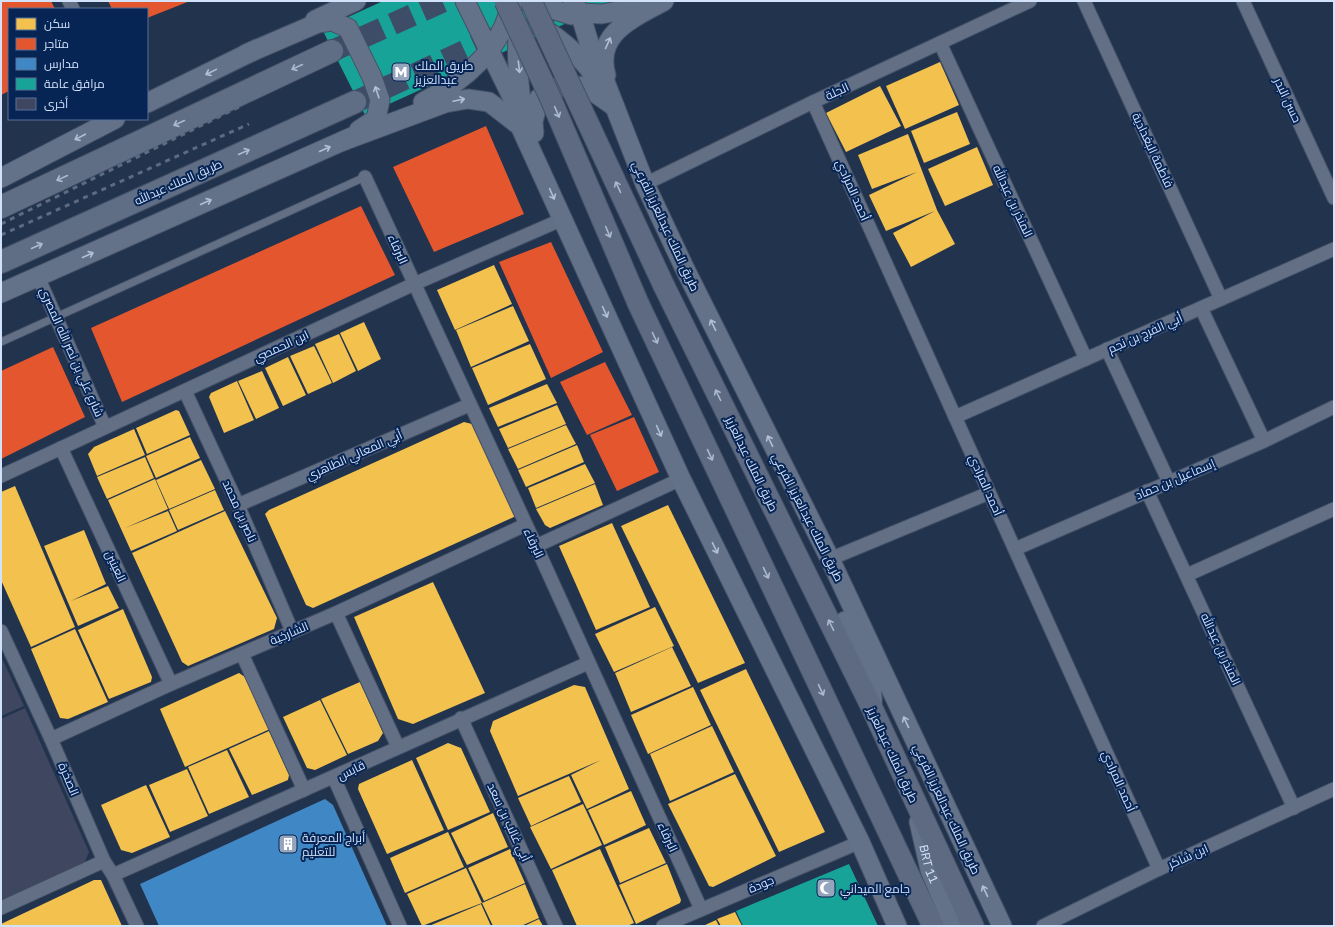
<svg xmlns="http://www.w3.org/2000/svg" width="1335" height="927" viewBox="0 0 1335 927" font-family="'IBM Plex Sans',Cairo,sans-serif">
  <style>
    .homes { fill: #f2c14e }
    .shops { fill: #e4572e }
    .schools { fill: #3f88c5 }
    .public { fill: #17a398 }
    .building { fill: #3f4760 }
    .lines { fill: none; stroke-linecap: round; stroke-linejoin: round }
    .highway-tunnel { stroke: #3d4d68; stroke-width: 22; stroke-dasharray: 22 11; stroke-linecap: butt }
    .lane-casing { stroke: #435066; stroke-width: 9 }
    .street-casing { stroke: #435066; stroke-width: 15 }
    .secondary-casing { stroke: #435066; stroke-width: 21 }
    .primary-casing { stroke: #435066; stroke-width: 23 }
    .highway-casing { stroke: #435066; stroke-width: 24 }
    .lane { stroke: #626f84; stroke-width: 7 }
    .street { stroke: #626f84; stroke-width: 13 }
    .secondary { stroke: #637288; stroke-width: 19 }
    .primary { stroke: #5d6a81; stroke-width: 21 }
    .highway { stroke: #606e85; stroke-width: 22 }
    .rail { stroke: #5d6a80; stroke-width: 3; stroke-dasharray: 5 5; stroke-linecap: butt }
    .primary-bridge-casing { stroke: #435066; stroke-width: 23; stroke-linecap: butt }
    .primary-bridge { stroke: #5d6a81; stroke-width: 21 }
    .oneway { stroke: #b1c0d8 }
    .oneway2 { stroke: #abb9d2 }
    .oneway3 { stroke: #aab8d0 }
    .labels { text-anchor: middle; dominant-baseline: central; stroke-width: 4; stroke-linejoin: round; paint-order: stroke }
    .poi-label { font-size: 12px; fill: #d3e2fb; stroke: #062454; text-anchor: start }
    .street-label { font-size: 12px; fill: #d3e2fb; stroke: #062454 }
  </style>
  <rect width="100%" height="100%" fill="#22334e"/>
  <g class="homes">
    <path d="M940,62L959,105L905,129L886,86Z"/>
    <path d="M880,86L901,126L846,152L826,113Z"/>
    <path d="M957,112L970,144L924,163L911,131Z"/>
    <path d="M908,134L937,210L955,244L911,267L893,233L935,211L886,231L869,195L917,172L872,189L858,155Z"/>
    <path d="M977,147L993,185L945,206L928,169Z"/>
    <path d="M494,265L512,304L455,330L437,290Z"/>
    <path d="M513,306L529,341L471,367L456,330Z"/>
    <path d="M364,322L381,359L358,371L340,333Z"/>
    <path d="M339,334L356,371L333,383L315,344Z"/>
    <path d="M530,344L546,379L488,405L472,368Z"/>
    <path d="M314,346L332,383L308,394L290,356Z"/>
    <path d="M288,357L306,395L283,406L265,368Z"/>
    <path d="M262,371L279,408L256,419L238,381Z"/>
    <path d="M237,381L254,420L224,433L209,397L211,393Z"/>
    <path d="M547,384L557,403L498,427L489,408Z"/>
    <path d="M557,405L566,424L508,448L499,429Z"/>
    <path d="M176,410L179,411L190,435L147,454L136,428Z"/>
    <path d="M464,422L472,424L516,516L313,608L306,605L265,514L269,510Z"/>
    <path d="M566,425L576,444L518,469L508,449Z"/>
    <path d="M134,429L145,455L97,476L88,454L94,447Z"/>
    <path d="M190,437L200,458L156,478L146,456Z"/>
    <path d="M577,445L584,462L526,487L518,470Z"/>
    <path d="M145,457L154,478L107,499L97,477Z"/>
    <path d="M201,460L215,489L169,509L156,480Z"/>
    <path d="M585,464L595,483L536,508L528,488Z"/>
    <path d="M155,479L168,509L125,528L168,511L177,531L131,551L108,500Z"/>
    <path d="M595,484L603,505L550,528L545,525L536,509Z"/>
    <path d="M15,486L75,627L31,647L1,580V492Z"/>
    <path d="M215,490L224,510L178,530L169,510Z"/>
    <path d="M668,505L745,663L698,683L621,526Z"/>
    <path d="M225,511L277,618L274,629L188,666L182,662L132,553Z"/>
    <path d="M612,523L650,607L596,630L559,546Z"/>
    <path d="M84,530L106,584L71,601L108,586L119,608L78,626L44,546Z"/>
    <path d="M433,582L485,693L413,724L398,719L354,617Z"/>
    <path d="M655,607L674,646L614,672L595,634Z"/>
    <path d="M123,609L152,677L151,682L109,699L78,630Z"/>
    <path d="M75,629L108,702L68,719L60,718L31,649Z"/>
    <path d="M672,647L691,686L631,712L615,673Z"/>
    <path d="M746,669L825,832L779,852L700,690Z"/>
    <path d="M239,673L248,679L270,729L185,767L160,709Z"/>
    <path d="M360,682L383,733L378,741L348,754L321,699Z"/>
    <path d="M574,685L585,687L629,789L587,809L571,775L601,760L518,796L490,731L493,721Z"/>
    <path d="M693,687L711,725L648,754L631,715Z"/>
    <path d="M320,700L347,755L315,770L307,768L283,717Z"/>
    <path d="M712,726L734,772L670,801L650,754Z"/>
    <path d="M269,731L289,775L288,780L252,795L229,749Z"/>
    <path d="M448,743L461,748L490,812L448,830L416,758Z"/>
    <path d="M227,750L249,797L209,814L188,767Z"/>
    <path d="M412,760L444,830L387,854L358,789L359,784Z"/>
    <path d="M187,769L208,816L170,832L149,785Z"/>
    <path d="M735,774L776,856L713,887L709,886L668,804Z"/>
    <path d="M569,776L581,802L531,826L518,798Z"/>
    <path d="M146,785L170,837L132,853L121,850L101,805Z"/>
    <path d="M631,791L646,825L604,845L588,810Z"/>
    <path d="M583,804L602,845L551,869L530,827Z"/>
    <path d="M493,813L508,847L467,865L451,833Z"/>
    <path d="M649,828L666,863L620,883L605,847Z"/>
    <path d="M448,832L464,867L405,893L390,858Z"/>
    <path d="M510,849L525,883L484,901L468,868Z"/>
    <path d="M600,849L634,923L627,926H577L552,870Z"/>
    <path d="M667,864L681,900L680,903L636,924L619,885Z"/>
    <path d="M466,868L482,903L422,926L407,894Z"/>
    <path d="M94,880H101L122,926H1V924Z"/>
    <path d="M525,884L539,918L521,926H493L482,903Z"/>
    <path d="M481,904L491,926H429Z"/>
    <path d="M735,912L742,926H721L717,919Z"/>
    <path d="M539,919L543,926H524Z"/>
    <path d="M716,920L719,926H703Z"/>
  </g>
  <g class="shops">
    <path d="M1,1H51L55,9H9V91L1,95Z"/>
    <path d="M108,1H190L147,18V9H112Z"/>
    <path d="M486,126L524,214L434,252L393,167Z"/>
    <path d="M361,206L395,275L122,402L91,328Z"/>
    <path d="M551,242L603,352L551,378L499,262Z"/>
    <path d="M53,347L85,417L1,459V371Z"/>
    <path d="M605,362L632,415L587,435L560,382Z"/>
    <path d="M634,417L659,472L617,491L590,435Z"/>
  </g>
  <path class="schools" d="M325,799L333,805L387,926H159L140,884Z"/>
  <g class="public">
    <path d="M383,1H615L365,115L322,29Z"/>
    <path d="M849,864L878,926H743L736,911Z"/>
  </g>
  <g class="building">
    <path d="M1,656L24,706L1,716Z"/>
    <path d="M25,708L89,852L85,862L1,900V719Z"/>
  </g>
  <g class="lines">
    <g class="highway-tunnel">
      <path d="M332,51L444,1"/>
      <path d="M355,102L555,9"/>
    </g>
    <defs>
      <path id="lane" d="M1,342L365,177"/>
      <g id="street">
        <path d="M69,1L73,9"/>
        <path d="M1084,1L1221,299"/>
        <path d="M1243,1L1334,198"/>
        <path d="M940,43L1086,359"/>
        <path d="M813,102L1159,869"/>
        <path d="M365,177L536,546L701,909"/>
        <path d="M645,184L813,102L1030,1"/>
        <path d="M38,277L105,427"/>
        <path d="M1201,308L1264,441"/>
        <path d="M1107,349L1169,482"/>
        <path d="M185,391L238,505L292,631"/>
        <path d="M955,417L1334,249"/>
        <path d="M61,448L171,684"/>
        <path d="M1,476L414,284L563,219"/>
        <path d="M1147,491L1294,808"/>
        <path d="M238,505L469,405"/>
        <path d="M536,546L681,479"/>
        <path d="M1015,549L1264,441L1334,407"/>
        <path d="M830,559L989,493"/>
        <path d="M1187,575L1334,509"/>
        <path d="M336,613L398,747"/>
        <path d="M1,631L51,739L104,861L113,875L137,926"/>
        <path d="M242,654L304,790"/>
        <path d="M461,718L556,926"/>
        <path d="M51,739L171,684L336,613L525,525"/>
        <path d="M334,778L400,926"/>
        <path d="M113,875L588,663"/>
        <path d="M1,908L104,861"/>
        <path d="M663,926L860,842"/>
        <path d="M1043,926L1159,869L1334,789"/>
      </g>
      <g id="secondary">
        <path d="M465,1L518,109"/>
        <path d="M526,1L571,15L580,13L602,14L629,9L644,2"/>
        <path d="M573,1L580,13L593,56L602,74L645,184L684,267L830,559L1002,926"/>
        <path d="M315,20L356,1"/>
        <path d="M519,26C515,54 520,110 528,136"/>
        <path d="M541,27C562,40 582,58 596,78"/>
        <path d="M246,54L318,23L332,21L348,28L372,77L380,100L376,119L359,130"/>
        <path d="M606,75C594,33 634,18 664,1"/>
        <path d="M423,102C462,83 505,47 511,1"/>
        <path d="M147,103L257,49"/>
        <path d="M534,133L533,122L539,98L557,87L585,86L615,107"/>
        <path d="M343,141L445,103L468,99L489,102L520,126L681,479L860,842L897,926"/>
        <path d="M1,178L115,119"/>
        <path d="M1,293L354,136"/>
        <path d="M845,621C857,648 875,677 872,707"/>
        <path id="s1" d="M919,822L930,870L954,926"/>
      </g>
      <g id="primary">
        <path d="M664,286L872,708L973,926"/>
        <path d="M638,303L933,926"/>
      </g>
      <g id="highway">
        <path d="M1,207L332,51"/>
        <path d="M1,262L355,102"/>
      </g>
    </defs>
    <use href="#lane" class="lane-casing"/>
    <use href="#street" class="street-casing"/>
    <use href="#secondary" class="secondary-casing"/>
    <use href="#primary" class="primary-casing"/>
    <use href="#highway" class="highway-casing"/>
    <use href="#lane" class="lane"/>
    <use href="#street" class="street"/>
    <use href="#secondary" class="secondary"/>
    <use href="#primary" class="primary"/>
    <use href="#highway" class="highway"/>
    <g class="rail">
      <path d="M1,224L239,107"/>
      <path d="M1,235L249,124"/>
    </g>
    <defs>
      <g id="primary-bridge">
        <path d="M505,1L550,97L638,303"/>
        <path d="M531,1L664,286"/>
      </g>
    </defs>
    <use href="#primary-bridge" class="primary-bridge-casing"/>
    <use href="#primary-bridge" class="primary-bridge"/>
  </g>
  <defs><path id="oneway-shaft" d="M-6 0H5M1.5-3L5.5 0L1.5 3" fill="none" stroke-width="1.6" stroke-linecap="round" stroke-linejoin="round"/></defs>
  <g class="oneway">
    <use href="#oneway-shaft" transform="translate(608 43) rotate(-66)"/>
    <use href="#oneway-shaft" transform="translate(519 67) rotate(83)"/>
    <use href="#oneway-shaft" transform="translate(211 72) rotate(154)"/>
    <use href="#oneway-shaft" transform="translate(377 92) rotate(-108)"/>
    <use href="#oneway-shaft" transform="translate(459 100) rotate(-12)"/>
    <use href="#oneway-shaft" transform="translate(80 137) rotate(152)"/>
    <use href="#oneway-shaft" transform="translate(325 149) rotate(-24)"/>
    <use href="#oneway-shaft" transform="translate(552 194) rotate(66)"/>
    <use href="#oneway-shaft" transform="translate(206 202) rotate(-24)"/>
    <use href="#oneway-shaft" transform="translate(88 255) rotate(-24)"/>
    <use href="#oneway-shaft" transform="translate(605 312) rotate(66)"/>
    <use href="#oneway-shaft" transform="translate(713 325) rotate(-116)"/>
    <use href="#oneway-shaft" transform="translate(659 431) rotate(66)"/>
    <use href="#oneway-shaft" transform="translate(770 441) rotate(-116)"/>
    <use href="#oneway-shaft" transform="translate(715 548) rotate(64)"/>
    <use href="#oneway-shaft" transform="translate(906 722) rotate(-115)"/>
    <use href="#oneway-shaft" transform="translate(985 891) rotate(-115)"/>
  </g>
  <g class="oneway2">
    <use href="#oneway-shaft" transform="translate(297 67) rotate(155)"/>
    <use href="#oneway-shaft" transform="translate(179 123) rotate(155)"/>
    <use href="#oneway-shaft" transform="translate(244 152) rotate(-24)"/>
    <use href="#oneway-shaft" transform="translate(62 178) rotate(155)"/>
    <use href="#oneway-shaft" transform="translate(37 246) rotate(-24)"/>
  </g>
  <g class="oneway3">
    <use href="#oneway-shaft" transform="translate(557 112) rotate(67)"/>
    <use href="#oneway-shaft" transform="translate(618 187) rotate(-115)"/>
    <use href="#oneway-shaft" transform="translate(608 232) rotate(67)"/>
    <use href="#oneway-shaft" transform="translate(655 338) rotate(65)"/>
    <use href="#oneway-shaft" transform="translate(718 395) rotate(-116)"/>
    <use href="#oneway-shaft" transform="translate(710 455) rotate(65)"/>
    <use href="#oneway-shaft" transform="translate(766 573) rotate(65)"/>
    <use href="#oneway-shaft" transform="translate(831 625) rotate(-116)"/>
    <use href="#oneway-shaft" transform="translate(821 690) rotate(65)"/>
  </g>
  <defs>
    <symbol id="metro-square" viewBox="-11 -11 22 22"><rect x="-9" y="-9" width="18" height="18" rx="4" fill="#95a5be" stroke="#062454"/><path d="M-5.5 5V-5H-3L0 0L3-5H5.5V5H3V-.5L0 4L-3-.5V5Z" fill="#fff"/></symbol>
    <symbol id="building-square" viewBox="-11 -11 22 22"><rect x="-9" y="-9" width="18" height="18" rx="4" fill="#95a5be" stroke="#062454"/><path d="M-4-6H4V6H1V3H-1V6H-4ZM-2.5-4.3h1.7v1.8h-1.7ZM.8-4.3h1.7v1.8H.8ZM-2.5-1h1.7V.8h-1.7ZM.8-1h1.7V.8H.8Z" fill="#fff"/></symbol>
    <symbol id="mosque-square" viewBox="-11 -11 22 22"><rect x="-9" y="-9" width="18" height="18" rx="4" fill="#95a5be" stroke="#062454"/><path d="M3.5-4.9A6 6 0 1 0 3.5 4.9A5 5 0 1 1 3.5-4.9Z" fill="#fff"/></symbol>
  </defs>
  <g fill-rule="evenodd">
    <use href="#metro-square" x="390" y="61" width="22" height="22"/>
    <use href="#building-square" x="277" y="833" width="22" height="22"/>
    <use href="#mosque-square" x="815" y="877" width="22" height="22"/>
  </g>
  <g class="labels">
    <g class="poi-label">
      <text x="415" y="65">طريق الملك<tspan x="415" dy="14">عبدالعزيز</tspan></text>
      <text x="302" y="837">أبراج المعرفة<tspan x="302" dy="14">للتعليم</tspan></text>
      <text x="840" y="888">جامع الميداني</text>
    </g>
    <g class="street-label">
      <text transform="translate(837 91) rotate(-25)">الجلة</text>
      <text transform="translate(1288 100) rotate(65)">حسن البدر</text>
      <text transform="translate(1153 150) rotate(65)">فاطمة البغدادية</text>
      <text transform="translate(178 182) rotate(-24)">طريق الملك عبدالله</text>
      <text transform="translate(853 190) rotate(66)">أحمد المرادي</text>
      <text transform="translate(1013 201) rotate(65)">المنذر بن عبدالله</text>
      <text transform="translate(666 226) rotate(65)">طريق الملك عبدالعزيز الفرعي</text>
      <text transform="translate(398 249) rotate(66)">البرقاء</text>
      <text transform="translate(1145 333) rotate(-24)">أبي الفرج بن نجم</text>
      <text transform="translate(281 346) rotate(-25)">ابن الحمصي</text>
      <text transform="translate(72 352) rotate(66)">شارع علي بن نصر الله المصري</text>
      <text transform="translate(354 455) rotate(-24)">أبي المعالي الطاهري</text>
      <text transform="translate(752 464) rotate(64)">طريق الملك عبدالعزيز</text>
      <text transform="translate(1175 479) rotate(-23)">إسماعيل بن حماد</text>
      <text transform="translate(986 485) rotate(66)">أحمد المرادي</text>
      <text transform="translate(240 511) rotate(66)">ناصر بن محمد</text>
      <text transform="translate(808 517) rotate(63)">طريق الملك عبدالعزيز الفرعي</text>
      <text transform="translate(534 543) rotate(65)">البرقاء</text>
      <text transform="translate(116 566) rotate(65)">العينين</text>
      <text transform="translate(289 633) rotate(-23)">الشارخية</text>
      <text transform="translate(1221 649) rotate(65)">المنذر بن عبدالله</text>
      <text transform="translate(893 755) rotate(65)">طريق الملك عبدالعزيز</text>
      <text transform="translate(351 770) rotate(-26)">قابس</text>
      <text transform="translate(69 779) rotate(67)">الصخرة</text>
      <text transform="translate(1119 781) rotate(66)">أحمد المرادي</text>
      <text transform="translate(947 809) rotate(65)">طريق الملك عبدالعزيز الفرعي</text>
      <text transform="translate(509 822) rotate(65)">أبي غالب بن سعد</text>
      <text transform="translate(668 837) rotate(65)">البرقاء</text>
      <text transform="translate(1188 856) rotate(-24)">ابن شاكر</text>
      <text stroke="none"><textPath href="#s1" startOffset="43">BRT 11</textPath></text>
      <text transform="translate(761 884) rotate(-23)">جودة</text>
    </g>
  </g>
  <rect width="1335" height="927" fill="none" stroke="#d3e2fb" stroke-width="4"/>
  <rect x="8" y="8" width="140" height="112" fill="#062454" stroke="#587097"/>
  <rect x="16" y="18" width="20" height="12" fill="#f2c14e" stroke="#587097"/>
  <text x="44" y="28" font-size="12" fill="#d3e2fb">سكن</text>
  <rect x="16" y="38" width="20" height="12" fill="#e4572e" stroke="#587097"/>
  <text x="44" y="48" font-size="12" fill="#d3e2fb">متاجر</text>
  <rect x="16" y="58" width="20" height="12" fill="#3f88c5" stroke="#587097"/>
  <text x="44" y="68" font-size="12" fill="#d3e2fb">مدارس</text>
  <rect x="16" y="78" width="20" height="12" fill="#17a398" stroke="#587097"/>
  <text x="44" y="88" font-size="12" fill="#d3e2fb">مرافق عامة</text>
  <rect x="16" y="98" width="20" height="12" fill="#3f4760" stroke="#587097"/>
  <text x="44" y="108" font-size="12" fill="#d3e2fb">أخرى</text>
</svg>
